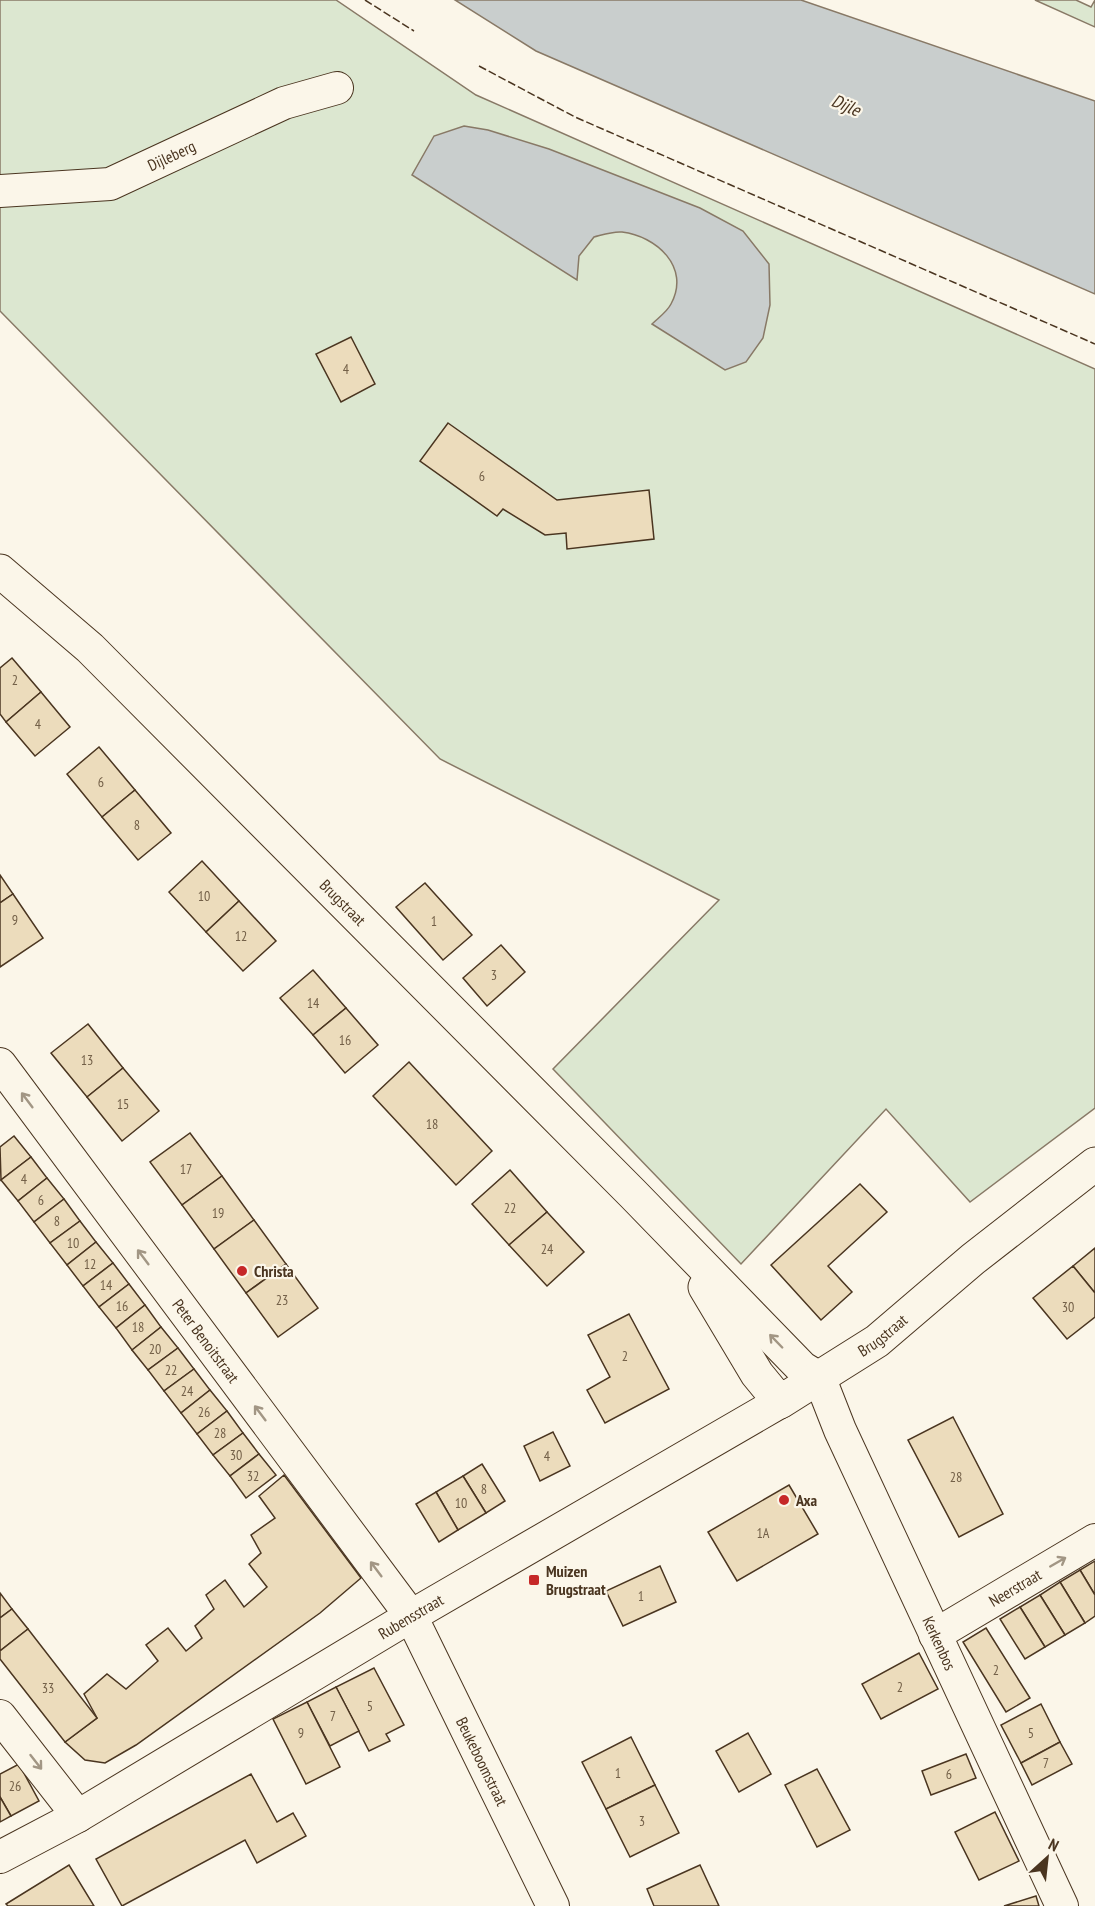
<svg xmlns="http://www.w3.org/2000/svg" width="1095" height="1906" viewBox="0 0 1095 1906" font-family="'PT Sans Narrow',sans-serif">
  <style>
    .green { fill: #dce7d0; stroke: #887966; stroke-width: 1.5 }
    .water { fill: #c9cecd; stroke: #887966; stroke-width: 1.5 }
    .building { fill: #ecdcbc; stroke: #4a3520; stroke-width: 1.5 }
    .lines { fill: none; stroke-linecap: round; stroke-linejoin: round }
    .street-casing { stroke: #4a3520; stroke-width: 34 }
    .secondary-casing { stroke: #4a3520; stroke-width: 35 }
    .street { stroke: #fbf6e9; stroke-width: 32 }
    .secondary { stroke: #fbf6e9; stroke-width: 33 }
    .fence { stroke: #4a3520; stroke-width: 1.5; stroke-dasharray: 8 3; stroke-linecap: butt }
    .oneway { stroke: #a29684 }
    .poi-dot { fill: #c62828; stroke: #fbf6e9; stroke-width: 2 }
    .labels { text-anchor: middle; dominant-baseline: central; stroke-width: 4.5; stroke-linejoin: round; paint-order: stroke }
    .number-label { font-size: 14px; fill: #725f47 }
    .street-label { font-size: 16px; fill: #4a3520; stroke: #fbf6e9 }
    .poi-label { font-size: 16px; font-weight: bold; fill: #4a3520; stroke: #fbf6e9; text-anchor: start }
    .water-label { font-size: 18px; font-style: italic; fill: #4a3520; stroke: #fbf6e9 }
  </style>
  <rect width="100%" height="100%" fill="#fbf6e9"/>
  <g class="green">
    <path d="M0,0H336L476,95L1095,369V1108L970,1202L886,1109L741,1264L553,1069L719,900L440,759L0,311Z"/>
    <path d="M1035,0H1076L1091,7L1095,0V27Z"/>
  </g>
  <g class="water">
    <path d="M455,0H801L1095,101V294L536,51Z"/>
    <path d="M464,126L488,130L549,149L700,208L743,231L769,264L770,305L763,338L746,362L725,370L652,324C658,318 667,312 671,304C691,267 656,236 622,232C613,231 602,235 594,237L579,256L577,280L412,175L434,136Z"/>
  </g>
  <g class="building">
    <path d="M351,337L375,384L341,402L316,354Z"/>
    <path d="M448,423L557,500L649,490L654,539L567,549L566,533L545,535L503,509L497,516L420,461Z"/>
    <path d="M12,658L41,692L6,722L0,714V668Z"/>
    <path d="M41,692L70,727L35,756L6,722Z"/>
    <path d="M99,747L135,790L102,817L67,774Z"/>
    <path d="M135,790L171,833L138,860L102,817Z"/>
    <path d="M202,861L239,901L206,932L169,892Z"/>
    <path d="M0,875L13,894L0,903Z"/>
    <path d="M425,883L472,935L443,960L396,907Z"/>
    <path d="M13,894L43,938L0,967V903Z"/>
    <path d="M239,901L276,941L243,971L206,932Z"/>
    <path d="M501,945L525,972L487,1006L463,978Z"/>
    <path d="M313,970L346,1008L313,1035L280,998Z"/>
    <path d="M346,1008L378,1045L345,1073L313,1035Z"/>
    <path d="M88,1024L123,1068L87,1097L51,1053Z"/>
    <path d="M409,1062L492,1151L456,1185L373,1096Z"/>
    <path d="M123,1068L159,1111L122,1141L87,1097Z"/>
    <path d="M190,1133L222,1176L182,1205L150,1162Z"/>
    <path d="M14,1136L31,1157L1,1180L0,1147Z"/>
    <path d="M31,1157L47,1178L18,1201L1,1180Z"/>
    <path d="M510,1170L547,1212L509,1245L472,1204Z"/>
    <path d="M222,1176L254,1220L214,1249L182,1205Z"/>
    <path d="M47,1178L64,1199L34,1222L18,1201Z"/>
    <path d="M860,1184L887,1212L828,1266L852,1292L821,1320L771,1265Z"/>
    <path d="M64,1199L80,1221L50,1243L34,1222Z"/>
    <path d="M547,1212L584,1252L547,1286L509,1245Z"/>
    <path d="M254,1220L286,1264L246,1293L214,1249Z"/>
    <path d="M80,1221L96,1242L67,1265L50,1243Z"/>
    <path d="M96,1242L113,1263L83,1286L67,1265Z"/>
    <path d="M1095,1248V1293L1073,1266Z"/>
    <path d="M113,1263L129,1284L99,1307L83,1286Z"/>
    <path d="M286,1264L318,1308L278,1337L246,1293Z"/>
    <path d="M1073,1266L1095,1293V1317L1067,1339L1033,1298Z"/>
    <path d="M129,1284L145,1305L116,1328L99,1307Z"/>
    <path d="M145,1305L161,1327L132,1350L116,1328Z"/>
    <path d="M629,1314L669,1389L605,1423L587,1390L610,1377L588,1335Z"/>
    <path d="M161,1327L178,1348L148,1370L132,1350Z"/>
    <path d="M178,1348L194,1369L164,1391L148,1370Z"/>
    <path d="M194,1369L210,1390L181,1413L164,1391Z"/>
    <path d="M210,1390L227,1411L197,1434L181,1413Z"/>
    <path d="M227,1411L243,1433L213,1455L197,1434Z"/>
    <path d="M953,1417L1003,1514L959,1537L908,1440Z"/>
    <path d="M553,1432L570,1466L540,1481L524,1446Z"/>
    <path d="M243,1433L259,1454L230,1476L213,1455Z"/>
    <path d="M259,1454L276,1475L246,1498L230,1476Z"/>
    <path d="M482,1464L505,1501L486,1513L463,1476Z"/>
    <path d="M284,1475L361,1578L320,1613L136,1745L105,1763L85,1760L65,1742L97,1718L84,1694L107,1674L126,1689L158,1661L146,1645L168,1628L186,1651L202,1638L195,1626L214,1609L206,1595L225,1580L244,1607L267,1587L249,1564L261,1553L251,1535L275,1518L259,1496Z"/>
    <path d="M463,1476L486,1513L458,1530L436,1492Z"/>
    <path d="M789,1485L818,1534L737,1581L708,1532Z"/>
    <path d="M436,1492L458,1530L439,1542L416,1504Z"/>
    <path d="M1095,1561V1595L1080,1570Z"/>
    <path d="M660,1566L676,1602L623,1626L606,1591Z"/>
    <path d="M1080,1570L1095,1595V1616L1085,1623L1060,1582Z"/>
    <path d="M1060,1582L1085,1623L1065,1635L1040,1595Z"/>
    <path d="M0,1593L12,1609L0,1618Z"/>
    <path d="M1040,1595L1065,1635L1045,1647L1020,1607Z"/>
    <path d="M1020,1607L1045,1647L1025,1659L1000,1619Z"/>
    <path d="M12,1609L28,1629L0,1651V1618Z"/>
    <path d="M986,1628L1030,1698L1006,1712L963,1642Z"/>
    <path d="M28,1629L97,1718L65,1742L0,1659V1651Z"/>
    <path d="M919,1653L938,1689L881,1719L862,1684Z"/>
    <path d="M374,1668L404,1725L386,1734L390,1741L369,1751L336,1687Z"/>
    <path d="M336,1687L359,1731L330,1746L307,1702Z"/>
    <path d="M307,1702L340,1767L306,1784L273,1719Z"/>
    <path d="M1041,1704L1060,1742L1021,1763L1001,1725Z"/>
    <path d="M748,1733L771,1774L739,1792L716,1751Z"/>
    <path d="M631,1737L655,1785L606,1809L582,1762Z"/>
    <path d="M1060,1742L1072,1764L1032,1785L1021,1763Z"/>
    <path d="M966,1754L976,1778L931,1795L922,1771Z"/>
    <path d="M19,1764L39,1801L11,1816L0,1797V1774Z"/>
    <path d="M817,1769L850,1830L817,1847L785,1785Z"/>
    <path d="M251,1774L277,1822L293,1813L306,1836L257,1863L245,1840L122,1906L96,1859Z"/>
    <path d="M655,1785L679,1833L630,1857L606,1809Z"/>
    <path d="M0,1797L11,1816L0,1822Z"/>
    <path d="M995,1812L1019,1861L979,1880L955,1832Z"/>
    <path d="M69,1865L94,1906H8L6,1904Z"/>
    <path d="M700,1865L719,1906H654L647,1889Z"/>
    <path d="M1036,1896L1039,1906H1004Z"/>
  </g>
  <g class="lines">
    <defs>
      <g id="street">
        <path id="s1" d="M0,191L110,184L284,103L337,88"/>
        <path id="s2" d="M0,1064L411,1616L553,1906"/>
        <path id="s3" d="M820,1379L840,1430L1062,1906"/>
        <path id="s4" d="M935,1635L1095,1540"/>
        <path d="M0,1716L78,1816"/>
        <path id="s5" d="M0,1857L78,1816L411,1616L780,1402"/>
      </g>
      <g id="secondary">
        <path id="s6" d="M0,571L90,648L633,1194L802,1368L820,1379"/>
        <path id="s7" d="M705,1287L757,1374L780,1402L877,1341L973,1259L1095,1164"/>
      </g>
    </defs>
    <use href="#street" class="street-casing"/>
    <use href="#secondary" class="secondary-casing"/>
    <use href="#street" class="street"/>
    <use href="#secondary" class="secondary"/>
    <g class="fence">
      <path d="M365,0L414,31"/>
      <path d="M479,66L575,117L1095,344"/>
    </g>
  </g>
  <defs><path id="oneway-shaft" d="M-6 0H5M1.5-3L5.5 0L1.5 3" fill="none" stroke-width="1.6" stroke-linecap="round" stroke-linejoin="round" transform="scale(1.5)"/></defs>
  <g class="oneway">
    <use href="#oneway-shaft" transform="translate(27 1100) rotate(-127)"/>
    <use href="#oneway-shaft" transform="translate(143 1257) rotate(-127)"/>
    <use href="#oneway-shaft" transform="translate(776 1341) rotate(-134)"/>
    <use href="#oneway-shaft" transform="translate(260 1413) rotate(-127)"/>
    <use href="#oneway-shaft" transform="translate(1058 1562) rotate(-30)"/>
    <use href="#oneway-shaft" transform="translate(376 1569) rotate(-127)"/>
    <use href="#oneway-shaft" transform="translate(36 1762) rotate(52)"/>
  </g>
  <g class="poi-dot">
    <circle cx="242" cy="1271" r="6"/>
    <circle cx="784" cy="1500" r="6"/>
    <rect x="528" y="1574" width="12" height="12" rx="3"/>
  </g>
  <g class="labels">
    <g class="number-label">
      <text x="346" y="369">4</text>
      <text x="482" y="476">6</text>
      <text x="15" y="680">2</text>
      <text x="38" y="724">4</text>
      <text x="101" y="782">6</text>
      <text x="137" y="825">8</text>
      <text x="204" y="896">10</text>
      <text x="15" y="920">9</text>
      <text x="434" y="921">1</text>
      <text x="241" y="936">12</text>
      <text x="494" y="975">3</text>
      <text x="313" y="1003">14</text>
      <text x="345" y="1040">16</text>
      <text x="87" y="1060">13</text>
      <text x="123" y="1104">15</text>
      <text x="432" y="1124">18</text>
      <text x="186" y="1169">17</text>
      <text x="24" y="1179">4</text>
      <text x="41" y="1200">6</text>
      <text x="510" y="1208">22</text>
      <text x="218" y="1213">19</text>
      <text x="57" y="1221">8</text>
      <text x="73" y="1243">10</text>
      <text x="547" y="1249">24</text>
      <text x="90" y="1264">12</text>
      <text x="106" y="1285">14</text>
      <text x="282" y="1300">23</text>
      <text x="122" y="1306">16</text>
      <text x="1068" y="1307">30</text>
      <text x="138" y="1327">18</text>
      <text x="155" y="1349">20</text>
      <text x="625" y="1356">2</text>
      <text x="171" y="1370">22</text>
      <text x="187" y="1391">24</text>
      <text x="204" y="1412">26</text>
      <text x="220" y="1433">28</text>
      <text x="236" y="1455">30</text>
      <text x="547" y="1456">4</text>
      <text x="253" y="1476">32</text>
      <text x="956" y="1477">28</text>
      <text x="484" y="1489">8</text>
      <text x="461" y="1503">10</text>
      <text x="763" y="1533">1A</text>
      <text x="641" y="1596">1</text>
      <text x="996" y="1670">2</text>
      <text x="900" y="1687">2</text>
      <text x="48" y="1688">33</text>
      <text x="370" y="1706">5</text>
      <text x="333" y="1716">7</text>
      <text x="301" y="1733">9</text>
      <text x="1031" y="1733">5</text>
      <text x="1046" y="1763">7</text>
      <text x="618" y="1773">1</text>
      <text x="949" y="1774">6</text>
      <text x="15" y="1786">26</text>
      <text x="642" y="1821">3</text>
    </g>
    <g class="street-label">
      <text stroke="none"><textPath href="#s1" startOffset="178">Dijleberg</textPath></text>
      <text stroke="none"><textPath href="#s6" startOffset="477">Brugstraat</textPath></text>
      <text stroke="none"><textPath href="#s7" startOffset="260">Brugstraat</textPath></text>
      <text stroke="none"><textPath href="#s2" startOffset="345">Peter Benoitstraat</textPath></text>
      <text stroke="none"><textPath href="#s4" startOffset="93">Neerstraat</textPath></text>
      <text stroke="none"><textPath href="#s5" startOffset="476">Rubensstraat</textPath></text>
      <text stroke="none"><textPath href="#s3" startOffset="290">Kerkenbos</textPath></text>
      <text stroke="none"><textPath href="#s2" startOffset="850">Beukeboomstraat</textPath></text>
    </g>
    <g class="poi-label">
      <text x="254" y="1271">Christa</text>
      <text x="796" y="1500">Axa</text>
      <text x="546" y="1571">Muizen<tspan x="546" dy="18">Brugstraat</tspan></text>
    </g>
    <g class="water-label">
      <text transform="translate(846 105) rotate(23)">Dijle</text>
    </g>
  </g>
  <g transform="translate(1047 1858) rotate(27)" stroke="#fbf6e9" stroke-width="4.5" paint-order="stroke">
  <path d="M0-4.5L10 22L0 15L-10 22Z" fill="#4a3520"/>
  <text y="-9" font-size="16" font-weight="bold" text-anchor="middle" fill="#4a3520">N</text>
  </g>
</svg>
